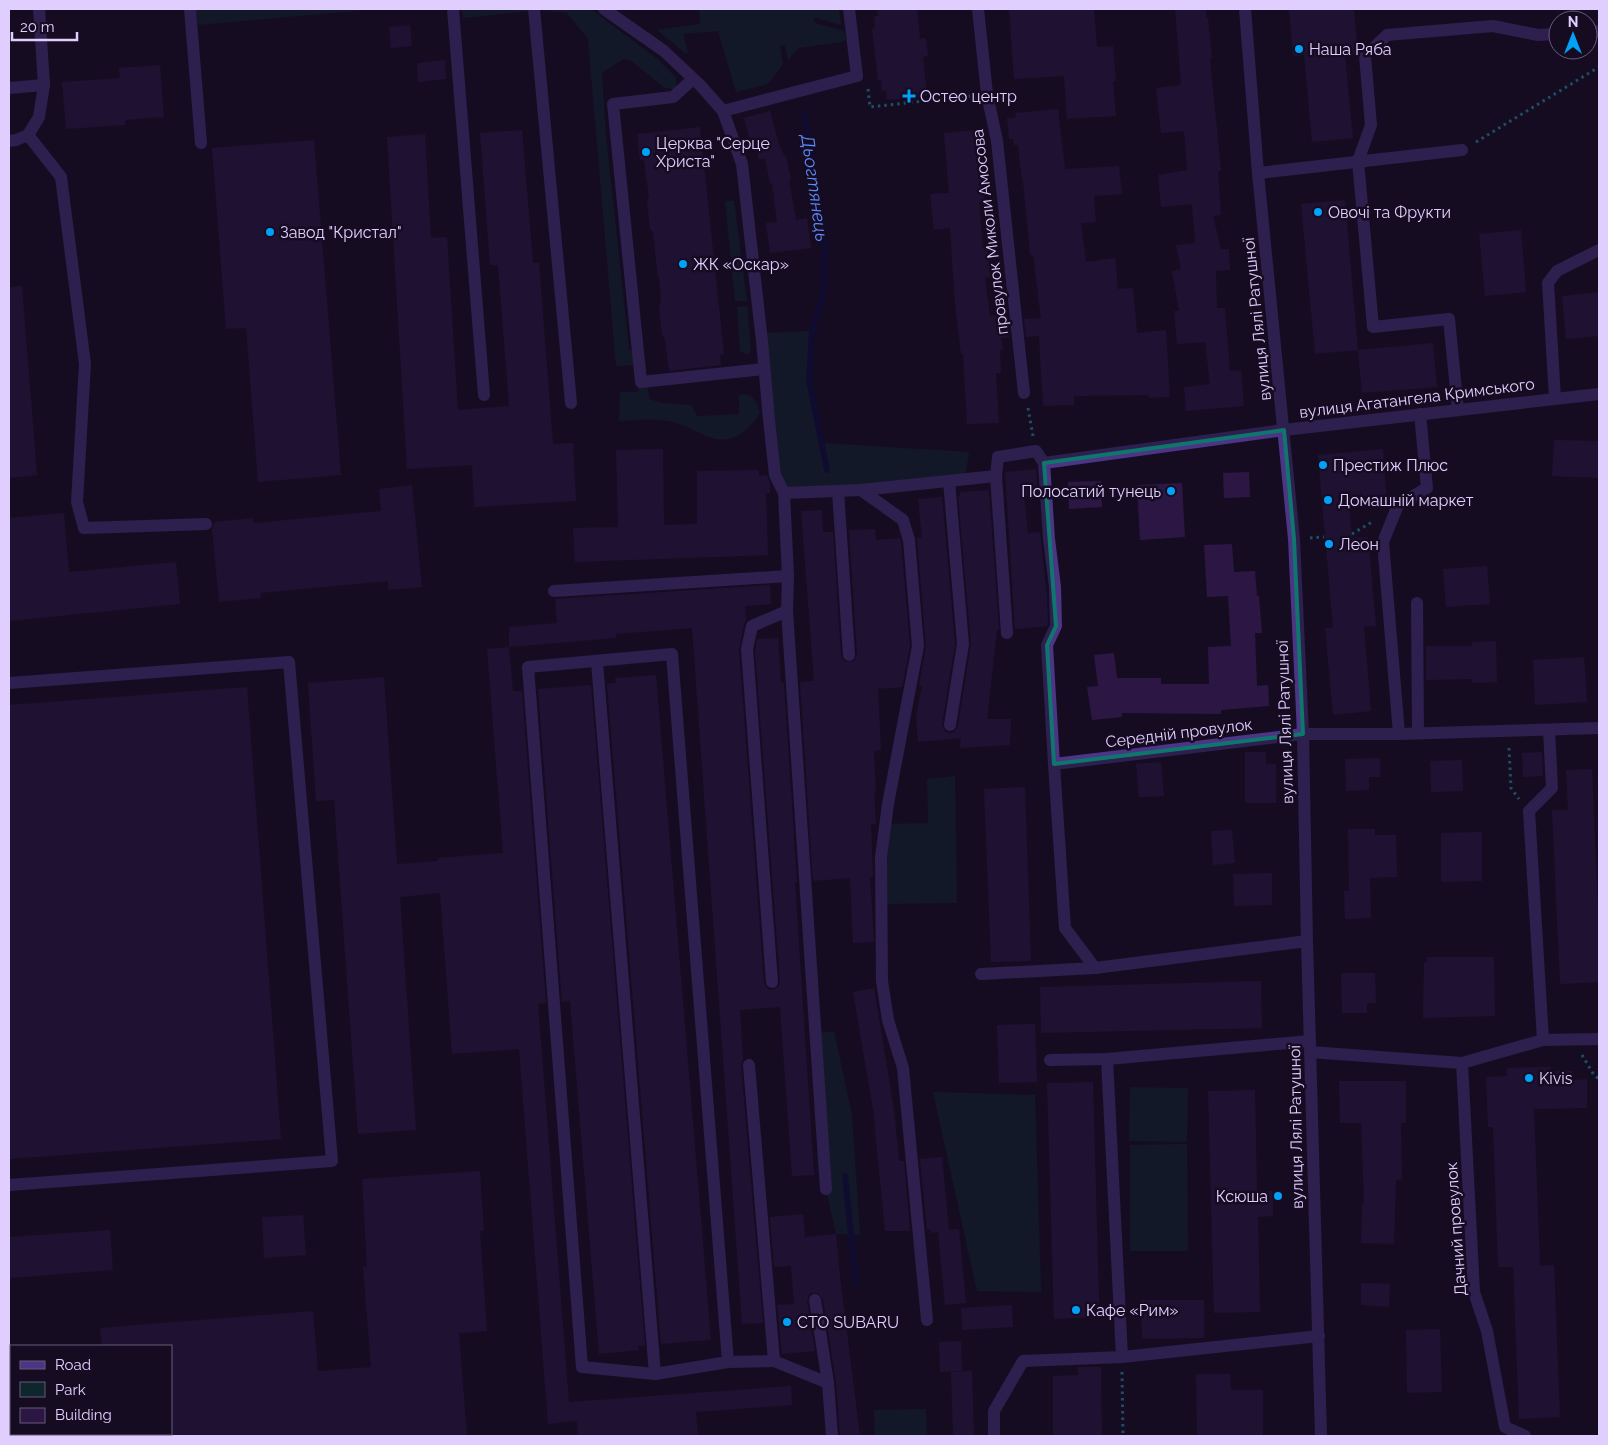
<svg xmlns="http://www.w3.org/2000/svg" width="1608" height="1445" viewBox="0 0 1608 1445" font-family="Raleway,sans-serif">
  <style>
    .green { fill: #0f262d }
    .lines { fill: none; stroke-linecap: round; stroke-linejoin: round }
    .stream { stroke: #070d41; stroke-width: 6 }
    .building { fill: #2c1744 }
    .path { stroke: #289eb9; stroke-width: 3; stroke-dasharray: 2.5 4; stroke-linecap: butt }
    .minor { stroke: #4b3584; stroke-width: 12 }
    .marked { fill: none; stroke: #0f766e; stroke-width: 4; stroke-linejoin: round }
    .poi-dot { fill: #00a2f9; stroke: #160c22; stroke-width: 2 }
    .labels { text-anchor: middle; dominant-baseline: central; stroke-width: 5; stroke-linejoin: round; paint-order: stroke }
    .poi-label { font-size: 16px; fill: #e0ceff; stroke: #160c22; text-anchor: start }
    .street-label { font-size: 16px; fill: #e0ceff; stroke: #160c22 }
    .water-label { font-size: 18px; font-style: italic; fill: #5c8bff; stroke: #160c22 }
  </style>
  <rect width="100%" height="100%" fill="#160c22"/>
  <g class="green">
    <path d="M196,9H376L198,25Z"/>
    <path d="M462,9H527L528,11L463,18Z"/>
    <path d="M545,9L592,10L656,58L676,78V87L673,89L665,88L630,60L623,59L602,73L606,136L629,349L645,358L649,399L662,403L691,405L697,416L739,414V395C751,391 758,403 760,413C751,428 734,443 716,439C701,436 687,425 673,422C655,418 637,420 619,421L620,392H638L635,365L616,366L588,39L567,13L544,10Z"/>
    <path d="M699,9H839L841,25L813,17L815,23L844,31L846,39L841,42L799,48L788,60L785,45L780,46L783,64L768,84L736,92L718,31L683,34L688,53H685L657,30L700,24Z"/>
    <path d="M725,201H734L747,301H735Z"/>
    <path d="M747,306L751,351L747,355L740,351L737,307Z"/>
    <path d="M812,331L809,380L822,443L969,452L965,479L784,493L761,333Z"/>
    <path d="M955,776L957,903L881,904L886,824L928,823L927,779Z"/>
    <path d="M834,1031L852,1115L860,1235L836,1234L826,1189L816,1034Z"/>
    <path d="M1130,1087L1188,1088L1187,1142L1129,1141Z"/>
    <path d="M933,1092L1035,1095L1041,1292L977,1291Z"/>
    <path d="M1187,1144L1188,1251H1130V1145Z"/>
    <path d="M926,1409L927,1436H875L874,1410Z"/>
  </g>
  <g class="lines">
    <g class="stream">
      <path d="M804,113L825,234L823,296L812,331L809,380L827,470"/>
      <path d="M845,1176L856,1282"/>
    </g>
  </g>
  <g class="building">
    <path d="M877,9H917L920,39L926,38L928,56L923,57L927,96L887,100L886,90L882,91L881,80H878L872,29L875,28L874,16H878Z"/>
    <path d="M1009,9H1094L1097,47L1113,46L1116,81H1113L1116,116L1067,119L1064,76L1014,79Z"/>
    <path d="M1175,9H1206V18H1208L1212,58H1210L1221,171H1218L1221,215L1213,216L1221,249H1229L1230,270L1216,271L1217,308H1225L1230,371L1241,370L1244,406L1186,411L1184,387L1210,384L1205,342L1177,344L1174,311H1179L1172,271L1181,269L1176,245L1195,243L1192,204L1161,207L1158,175L1187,170L1184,131L1161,133L1156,88L1181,85Z"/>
    <path d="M1289,9H1354L1358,52L1357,54L1345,55L1353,138L1312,142L1304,55L1293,56Z"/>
    <path d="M410,25L412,46L391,48L389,27Z"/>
    <path d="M445,60L446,79L418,82L417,63Z"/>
    <path d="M160,65L164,117L125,120V125L66,129L62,82L120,78L119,68Z"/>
    <path d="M1058,109L1065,169L1119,166L1122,194L1094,196L1096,222L1081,223L1086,262L1115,258L1118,289L1133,288L1137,333L1166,330L1170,397L1149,398L1148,395L1074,396V405L1043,406L1039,336L1026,337L1024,319L1041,318L1033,255H1030L1023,181H1022L1018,145H1014L1013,139H1009L1007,118H1016L1015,113Z"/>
    <path d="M770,111L779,144L784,156H786L791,180H789L796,220L807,218L811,248L770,253L766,223L777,222L772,183L770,184L765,158L759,160L756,146L752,147L744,118Z"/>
    <path d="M700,127L724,354L720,355L721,365L669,371L665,338L662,335L659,305L661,301L659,277H658L653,232L650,229L647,201L649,197L644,160H640L637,134Z"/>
    <path d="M522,130L533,263H539L553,444L573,443L576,501L474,507L472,465L407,469L387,137L425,134L431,238L447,237L458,410L509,406L498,265H490L480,133Z"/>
    <path d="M978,130L984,201L979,202L983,248L987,247L990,277L985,278L990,316L999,315V321L1008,320L1010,337L1001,338L1003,350H1000L1001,373H996L999,423L967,424L963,354H961L955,303L950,228L934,230L930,194L949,193L944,133Z"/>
    <path d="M314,140L341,475L258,482L246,328L226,329L212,148Z"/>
    <path d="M1345,200L1358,350L1315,354L1301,204Z"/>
    <path d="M1521,230L1526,292L1485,296L1479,234Z"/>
    <path d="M22,286L37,475L9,478V287Z"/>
    <path d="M1599,292V336L1566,339L1562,296Z"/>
    <path d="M1433,343L1437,387L1362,393L1358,350Z"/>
    <path d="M1554,440L1599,441V478L1552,476Z"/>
    <path d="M663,449L664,525L697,524V471L759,470V476L767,475L770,483V493H766L768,555L575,562L573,528L618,527L616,450Z"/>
    <path d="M1383,449L1387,503L1349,506L1352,538L1368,537L1376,626L1364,627L1371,711L1333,715L1325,628H1333L1318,455Z"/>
    <path d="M1036,469L1038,495L1024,496L1028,533L1040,532L1047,596L1048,624L1047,626L1015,629L1005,472Z"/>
    <path d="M1249,472L1250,497L1224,498L1223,473Z"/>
    <path d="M1101,481L1102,507L1069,509L1068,482Z"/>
    <path d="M1182,483L1185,537L1140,540L1137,485Z"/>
    <path d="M412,485L422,587L388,590V581L260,593L261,598L219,602L212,529L214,522L253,518V523L381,511L379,489Z"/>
    <path d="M989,490L999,630H997L987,719H1011L1010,745L960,748L961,738L918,742L916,716L922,686H919L926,646L917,538L922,537L918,499L942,497L955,644L942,724L945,732L952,733L956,730L958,726L971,644L958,496H960V492Z"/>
    <path d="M822,510L823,532H833L841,656L843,660L846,662L854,661L857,654L849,530L875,529L876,540L900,538L901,542L910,646L902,687L878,689L881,750L874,751L876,793H874L876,824H871L873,877H870L874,942L853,943L850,878L813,881L800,682L814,681L801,511Z"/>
    <path d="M64,513L69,572L176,562L180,604L9,621V518Z"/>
    <path d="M1232,544L1234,572L1255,571L1257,596H1259L1262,633H1255L1257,686L1268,685L1269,706L1221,710V714L1122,713V717L1092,720L1087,687L1098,686L1094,655L1114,653L1117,678H1161V684H1209L1208,647L1231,646L1228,596L1207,597L1204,545Z"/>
    <path d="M1487,566L1490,604L1446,607L1443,569Z"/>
    <path d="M770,585L771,604L745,606L746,620L744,624L739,650L764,983L768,989L773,990L779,986L780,981L755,650L757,639L778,638L781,683H784L797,882H795L814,1175L792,1176L780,1007L740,1010L743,1059L741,1066L763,1323L742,1324L692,628L616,634V638L509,647V627L557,623L555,599Z"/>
    <path d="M1496,641L1497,682L1472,683V679L1426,680V646H1472V642Z"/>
    <path d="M509,647L513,691H522L546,1003L538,1004L569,1402L791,1386L792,1405L696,1412L698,1436H578L577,1421L548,1424L519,1049L452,1054L440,893L400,897L416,1130L358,1134L334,800L316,801L308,683L384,677L397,864L438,861L437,858L503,853L487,649Z"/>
    <path d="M1584,657L1587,702L1535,705L1533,660Z"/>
    <path d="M656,675L711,1340L661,1344L607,684L616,683L615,678Z"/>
    <path d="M591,685L645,1346H638L639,1350L599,1354L570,1001L562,1002L538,689Z"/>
    <path d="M247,687L281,1139L9,1159V705Z"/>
    <path d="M1245,752H1266V764H1276V803H1245Z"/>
    <path d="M1542,752L1543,776L1523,777L1522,753Z"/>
    <path d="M1380,758V777H1369V790L1346,791L1345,759Z"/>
    <path d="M1462,760L1463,791L1431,792L1430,761Z"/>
    <path d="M1161,762L1164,796L1139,797L1136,764Z"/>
    <path d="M1592,769L1599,936V982L1560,984L1552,810H1568L1566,770Z"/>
    <path d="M1025,787L1031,961L991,962L984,789Z"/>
    <path d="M1348,829H1375V835H1396L1397,877L1370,878L1371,918L1345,919L1344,891H1349Z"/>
    <path d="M1232,830L1235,863L1213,865L1211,831Z"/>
    <path d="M1482,832V881L1441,882V833Z"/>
    <path d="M1272,873V905L1234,906L1233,874Z"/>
    <path d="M1427,957H1494L1495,1016L1423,1018L1424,962H1427Z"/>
    <path d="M1341,973H1375L1376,1003H1367V1013H1342Z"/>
    <path d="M1261,981L1262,1028L1041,1033L1040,987Z"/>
    <path d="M874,988L894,1110L899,1161H904L910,1231H885L873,1109L853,992Z"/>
    <path d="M1035,1024L1037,1082L999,1083L997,1025Z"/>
    <path d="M1551,1067V1071H1572L1573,1080L1587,1079V1108L1534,1109L1540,1266L1554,1265L1560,1417L1519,1419L1513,1267H1498L1493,1127H1488L1486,1077L1507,1076V1068Z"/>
    <path d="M1339,1081H1406V1123H1401L1402,1179L1396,1180L1394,1244L1361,1243L1362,1203H1364L1361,1123H1340Z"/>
    <path d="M1093,1082L1099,1301L1097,1317L1054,1319L1047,1083Z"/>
    <path d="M1255,1090L1257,1191H1273V1216L1258,1217L1260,1312L1214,1313L1208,1091Z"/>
    <path d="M942,1157L949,1230L959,1229L966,1303L945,1305L938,1232L931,1233V1230H927L920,1159Z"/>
    <path d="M480,1171L484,1231H480L487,1331L459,1333L467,1436H171V1346H102L100,1328L313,1311L318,1371L371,1367L363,1267H367L362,1179Z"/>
    <path d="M803,1214L805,1237L836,1234L840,1276L860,1436H840L836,1382L823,1299L818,1293H810L807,1301L815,1351L782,1354L777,1305L794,1304L791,1266L774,1267L770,1217Z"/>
    <path d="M303,1215L306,1255L264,1258L262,1217Z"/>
    <path d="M110,1230L113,1270L9,1278V1237Z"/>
    <path d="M1361,1283L1390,1284L1389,1307L1361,1305Z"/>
    <path d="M1141,1300H1204V1338L1142,1339Z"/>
    <path d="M1012,1305L1013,1327L962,1330L961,1308Z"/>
    <path d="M1440,1329L1442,1392L1407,1393L1406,1330Z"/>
    <path d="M961,1341L962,1371L940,1372L939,1342Z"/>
    <path d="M1078,1367H1101L1102,1436H1053V1376L1078,1375Z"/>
    <path d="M972,1371L974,1436H953L951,1372Z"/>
    <path d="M1196,1374H1230L1231,1390H1263V1436H1204V1435H1197Z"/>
  </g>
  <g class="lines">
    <g class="path">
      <path d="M868,89L870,107L970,96"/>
      <path d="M1476,142L1599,67"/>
      <path d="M1028,408L1033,436"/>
      <path d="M1352,534L1372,522"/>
      <path d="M1310,538L1324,537"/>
      <path d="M1509,748L1511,788L1519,799"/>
      <path d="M1582,1055L1594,1075L1599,1079"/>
      <path d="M1122,1372L1123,1436"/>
    </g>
    <g class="minor">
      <path d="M190,9L201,143"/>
      <path d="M453,9L484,395"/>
      <path d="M534,9L571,403"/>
      <path d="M604,9L664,51L700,85L723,111L742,164L762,341L769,420L775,475L784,493L788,576L787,611L826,1189"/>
      <path d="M978,9L987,94L997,141L1024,393"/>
      <path d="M1245,9L1258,173L1294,539L1303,734L1307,941L1321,1436"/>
      <path d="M1588,32L1599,31"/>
      <path d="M693,79L673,97L613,104L641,382L764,369"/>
      <path d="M9,88L44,85"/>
      <path d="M723,111L857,76L849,9"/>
      <path d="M28,135L61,177L85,364L77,502L84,528L206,524"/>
      <path d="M9,141L16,140L28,135L39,117L44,85L39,9"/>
      <path d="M1258,173L1462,150"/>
      <path d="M1555,398L1548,283L1557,271L1599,250"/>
      <path d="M1458,410L1449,319L1373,327L1358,161L1371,125L1365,56L1387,35L1493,26L1538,35L1558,34"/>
      <path d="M1044,463L1049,539L1055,587L1056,626L1047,645L1054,764L1065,928L1095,968"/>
      <path d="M996,476L998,457L1036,451L1044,463L1284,430L1599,394"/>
      <path d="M949,481L963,644L950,725"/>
      <path d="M861,490L903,520L909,540L918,646L888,804L881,857L882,981L888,1020L903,1068L927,1320"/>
      <path d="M838,491L849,655"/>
      <path d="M784,493L861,490L996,476L1007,633"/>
      <path d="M554,591L788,576"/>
      <path d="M1417,603L1418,733"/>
      <path d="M597,662L655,1374"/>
      <path d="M9,683L289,662L332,1161L9,1185"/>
      <path d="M1399,734L1383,542L1398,505L1427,488L1420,414"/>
      <path d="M1054,764L1303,734H1399L1599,728"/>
      <path d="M981,974L1095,968L1307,941"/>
      <path d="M772,982L747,649L752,626L787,611"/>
      <path d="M1543,1040L1529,811L1552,788L1549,730"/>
      <path d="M1310,1052L1462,1063L1543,1040L1599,1039"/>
      <path d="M1107,1059L1122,1357"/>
      <path d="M1050,1060L1107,1059L1310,1041"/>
      <path d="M1462,1063L1474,1292L1487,1331L1505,1427L1525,1436"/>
      <path d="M749,1065L774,1361L828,1383L832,1436"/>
      <path d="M815,1300L828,1383"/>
      <path d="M728,1362L672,654L528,667L582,1367L655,1374L728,1362L774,1361"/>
      <path d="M994,1436V1411L1023,1361L1122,1357L1319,1336"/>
    </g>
  </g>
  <path d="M0 0H1608V1445H0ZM1284,430L1294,539L1303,734L1054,764L1047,645L1056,626L1044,463Z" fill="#160c22" fill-opacity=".55" fill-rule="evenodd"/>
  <path class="marked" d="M1284,430L1294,539L1303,734L1054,764L1047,645L1056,626L1044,463Z"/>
  <g class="poi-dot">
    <circle cx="1299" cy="49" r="5"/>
    <path d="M906.5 88.5h5v5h5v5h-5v5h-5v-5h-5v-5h5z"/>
    <circle cx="646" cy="152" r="5"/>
    <circle cx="1318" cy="212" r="5"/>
    <circle cx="270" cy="232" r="5"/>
    <circle cx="683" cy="264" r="5"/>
    <circle cx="1323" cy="465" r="5"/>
    <circle cx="1171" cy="491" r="5"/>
    <circle cx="1328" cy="500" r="5"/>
    <circle cx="1329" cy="544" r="5"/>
    <circle cx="1529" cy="1078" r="5"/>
    <circle cx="1278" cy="1196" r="5"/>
    <circle cx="1076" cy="1310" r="5"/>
    <circle cx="787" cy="1322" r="5"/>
  </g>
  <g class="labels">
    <g class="poi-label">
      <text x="1309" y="49">Наша Ряба</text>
      <text x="920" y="96">Остео центр</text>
      <text x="656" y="143">Церква "Серце<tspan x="656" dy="18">Христа"</tspan></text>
      <text x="1328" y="212">Овочі та Фрукти</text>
      <text x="280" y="232">Завод "Кристал"</text>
      <text x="693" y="264">ЖК «Оскар»</text>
      <text x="1333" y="465">Престиж Плюс</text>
      <text x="1161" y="491" text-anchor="end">Полосатий тунець</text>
      <text x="1338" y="500">Домашній маркет</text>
      <text x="1339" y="544">Леон</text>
      <text x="1539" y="1078">Kivis</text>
      <text x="1268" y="1196" text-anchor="end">Ксюша</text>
      <text x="1086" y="1310">Кафе «Рим»</text>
      <text x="797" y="1322">СТО SUBARU</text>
    </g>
    <g class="street-label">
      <text transform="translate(990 232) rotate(-97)">провулок Миколи Амосова</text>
      <text transform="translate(1257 319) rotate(-96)">вулиця Лялі Ратушної</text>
      <text transform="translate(1417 398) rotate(-7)">вулиця Агатангела Кримського</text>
      <text transform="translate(1285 722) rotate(-92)">вулиця Лялі Ратушної</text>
      <text transform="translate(1179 733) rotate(-7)">Середній провулок</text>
      <text transform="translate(1296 1127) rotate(-91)">вулиця Лялі Ратушної</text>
      <text transform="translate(1456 1229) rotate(-94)">Дачний провулок</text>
    </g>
    <g class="water-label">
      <text transform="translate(815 188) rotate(82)">Дьогтянець</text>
    </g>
  </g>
  <rect width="1608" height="1445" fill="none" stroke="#e0ceff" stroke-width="20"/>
  <rect x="10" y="1345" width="162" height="90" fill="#160c22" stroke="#675a7a"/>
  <rect x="20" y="1361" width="25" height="8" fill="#4b3584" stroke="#675a7a"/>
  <text x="55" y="1370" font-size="15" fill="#e0ceff">Road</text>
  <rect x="20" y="1382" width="25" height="15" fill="#0f262d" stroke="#675a7a"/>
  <text x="55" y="1395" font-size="15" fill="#e0ceff">Park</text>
  <rect x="20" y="1408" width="25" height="15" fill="#2c1744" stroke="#675a7a"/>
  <text x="55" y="1420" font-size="15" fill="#e0ceff">Building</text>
  <g transform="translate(1573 35)"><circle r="24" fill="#160c22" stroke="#675a7a"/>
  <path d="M0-4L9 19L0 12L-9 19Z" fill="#00a2f9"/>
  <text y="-8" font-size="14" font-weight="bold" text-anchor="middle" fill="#e0ceff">N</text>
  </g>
  <path d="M12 32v8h65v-8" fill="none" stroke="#e0ceff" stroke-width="2.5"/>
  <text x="20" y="32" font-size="15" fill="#e0ceff" stroke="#160c22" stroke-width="4" paint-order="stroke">20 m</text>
</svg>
